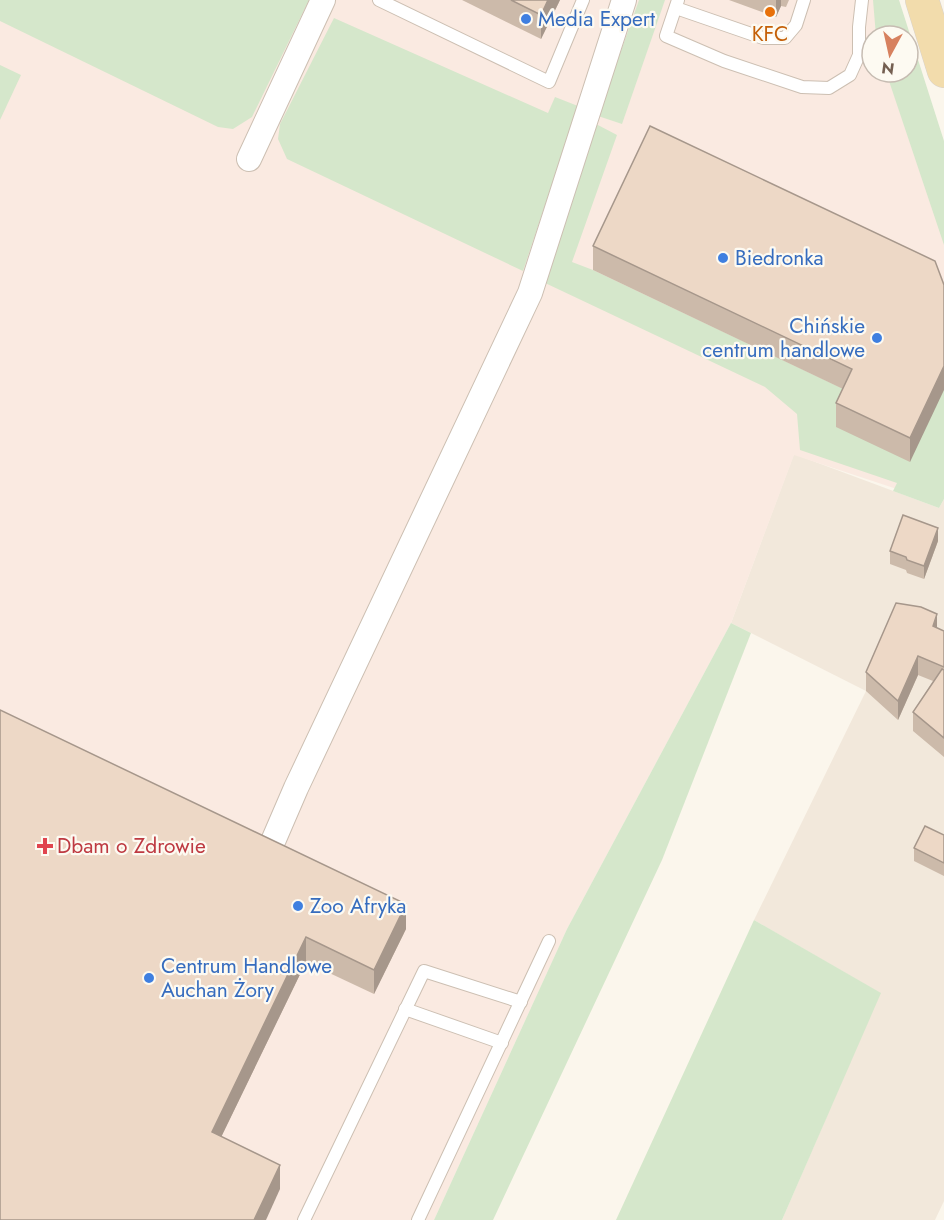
<svg xmlns="http://www.w3.org/2000/svg" width="944" height="1220" viewBox="0 0 944 1220" font-family="Jost,sans-serif">
  <style>
    .residential { fill: #f2e8db }
    .commercial { fill: #faeae1 }
    .green { fill: #d5e7cb }
    .lines { fill: none; stroke-linecap: round; stroke-linejoin: round }
    .lane-casing { stroke: #ccbfb2; stroke-width: 14 }
    .street-casing { stroke: #ccbfb2; stroke-width: 26 }
    .primary-casing { stroke: #d8d2ce; stroke-width: 34 }
    .lane { stroke: #fff; stroke-width: 12 }
    .street { stroke: #fff; stroke-width: 24 }
    .primary { stroke: #f2dcac; stroke-width: 33 }
    .wall { fill: #ccbaaa }
    .shaded-wall { fill: #a6978b }
    .building { fill: #edd8c6; stroke: #a6978b; stroke-width: 1.5 }
    .food-dot { fill: #e8710a; stroke: #fdfaf2; stroke-width: 2 }
    .shop-dot { fill: #3f7fe0; stroke: #fdfaf2; stroke-width: 2 }
    .health-dot { fill: #e0444e; stroke: #fdfaf2; stroke-width: 2 }
    .labels { text-anchor: middle; dominant-baseline: central; stroke-width: 4.5; stroke-linejoin: round; paint-order: stroke }
    .shop-label { font-size: 21px; fill: #366cbe; stroke: #fdfaf2; text-anchor: start }
    .food-label { font-size: 21px; fill: #c56008; stroke: #fdfaf2 }
    .health-label { font-size: 21px; fill: #be3a42; stroke: #fdfaf2; text-anchor: start }
  </style>
  <rect width="100%" height="100%" fill="#fbf6ec"/>
  <path class="residential" d="M794,454L939,508L944,499V1201L935,1220H782L880,993L754,920L866,691L731,623Z"/>
  <path class="commercial" d="M0,0H891L904,36H872V72H908L944,151V485L936,502L794,455L731,623L567,929L434,1220H0Z"/>
  <g class="green">
    <path d="M0,0H309L252,117L233,129L218,127L0,21Z"/>
    <path d="M639,0H665L622,124L598,116Z"/>
    <path d="M873,0H899L944,141V245L886,72H908V36H876Z"/>
    <path d="M334,18L548,113L555,97L578,106L523,271L287,159L278,139L280,124Z"/>
    <path d="M0,65L21,75L0,120Z"/>
    <path d="M596,124L617,135L572,262L593,270L852,393L944,388V499L939,508L893,491L897,483L800,450L797,414L765,387L543,282Z"/>
    <path d="M731,623L751,633L662,860L493,1220H434L567,929Z"/>
    <path d="M754,920L881,993L782,1220H616Z"/>
  </g>
  <g class="lines">
    <defs>
      <g id="lane">
        <path d="M379,0L549,82L583,0"/>
        <path d="M678,0L666,36L724,61L802,87L829,88L850,75L859,55V27L862,0"/>
        <path d="M676,8L763,38H785L796,25L804,0"/>
        <path d="M405,1009L502,1043"/>
        <path d="M304,1220L424,971L521,1002"/>
        <path d="M418,1220L549,941"/>
      </g>
      <g id="street">
        <path d="M249,159L323,0"/>
        <path d="M274,839L296,788L530,293L624,0"/>
      </g>
      <path id="primary" d="M922,0L944,71"/>
    </defs>
    <use href="#lane" class="lane-casing"/>
    <use href="#street" class="street-casing"/>
    <use href="#primary" class="primary-casing"/>
    <use href="#lane" class="lane"/>
    <use href="#street" class="street"/>
    <use href="#primary" class="primary"/>
  </g>
  <g class="wall">
    <path d="M462,0H560L541,39Z"/>
    <path d="M729,0H789L786,7L781,6L776,17Z"/>
    <path d="M593,246L935,261L910,462L836,427V403L843,389L593,270Z"/>
    <path d="M938,541L924,579L907,573L906,570L890,564V551Z"/>
    <path d="M937,628L944,631V757L913,731V712L933,681L918,675L898,720L866,691V672Z"/>
    <path d="M0,710L406,929L374,994L306,962L221,1137L280,1189L0,1220Z"/>
    <path d="M944,835V876L914,861V848Z"/>
  </g>
  <g class="shaded-wall">
    <path d="M548,0H560L541,39V15Z"/>
    <path d="M776,0H781V6L776,17Z"/>
    <path d="M944,366V390L910,462V438Z"/>
    <path d="M938,528V541L924,579V566Z"/>
    <path d="M937,614V633L933,626Z"/>
    <path d="M918,656V675L898,720V701Z"/>
    <path d="M406,904V929L374,994V970Z"/>
    <path d="M306,937V962L212,1156V1132Z"/>
    <path d="M280,1165V1189L266,1220H254Z"/>
  </g>
  <g class="building">
    <path d="M511,0H548L541,15Z"/>
    <path d="M650,126L935,261L944,285V366L910,438L836,403L852,369L593,246Z"/>
    <path d="M903,515L938,528L924,566L907,560L906,557L890,551Z"/>
    <path d="M896,603L921,607L937,614L933,626L944,631V667L918,656L898,701L866,672Z"/>
    <path d="M942,669L944,670V738L913,712Z"/>
    <path d="M0,710L406,904L374,970L306,937L212,1132L280,1165L254,1220H0Z"/>
    <path d="M925,826L944,835V863L914,848Z"/>
  </g>
  <circle class="food-dot" cx="770" cy="12" r="6"/>
  <g class="shop-dot">
    <circle cx="526" cy="19" r="6"/>
    <circle cx="723" cy="258" r="6"/>
    <circle cx="877" cy="338" r="6"/>
    <circle cx="298" cy="906" r="6"/>
    <circle cx="149" cy="978" r="6"/>
  </g>
  <path class="health-dot" d="M42 837h6v6h6v6h-6v6h-6v-6h-6v-6h6z"/>
  <g class="labels">
    <g class="shop-label">
      <text x="538" y="19">Media Expert</text>
      <text x="735" y="258">Biedronka</text>
      <text x="865" y="326" text-anchor="end">Chińskie<tspan x="865" dy="24">centrum handlowe</tspan></text>
      <text x="310" y="906">Zoo Afryka</text>
      <text x="161" y="966">Centrum Handlowe<tspan x="161" dy="24">Auchan Żory</tspan></text>
    </g>
    <g class="food-label">
      <text x="770" y="34">KFC</text>
    </g>
    <g class="health-label">
      <text x="57" y="846">Dbam o Zdrowie</text>
    </g>
  </g>
  <g transform="translate(890 54) rotate(188)"><circle r="28" fill="#fdfaf2" stroke="#c6bcb2" stroke-width="1.5"/>
  <path d="M0-4.5L10 22L0 15L-10 22Z" fill="#d7815f"/>
  <text y="-9" font-size="16" font-weight="bold" text-anchor="middle" fill="#745f51">N</text>
  </g>
</svg>
